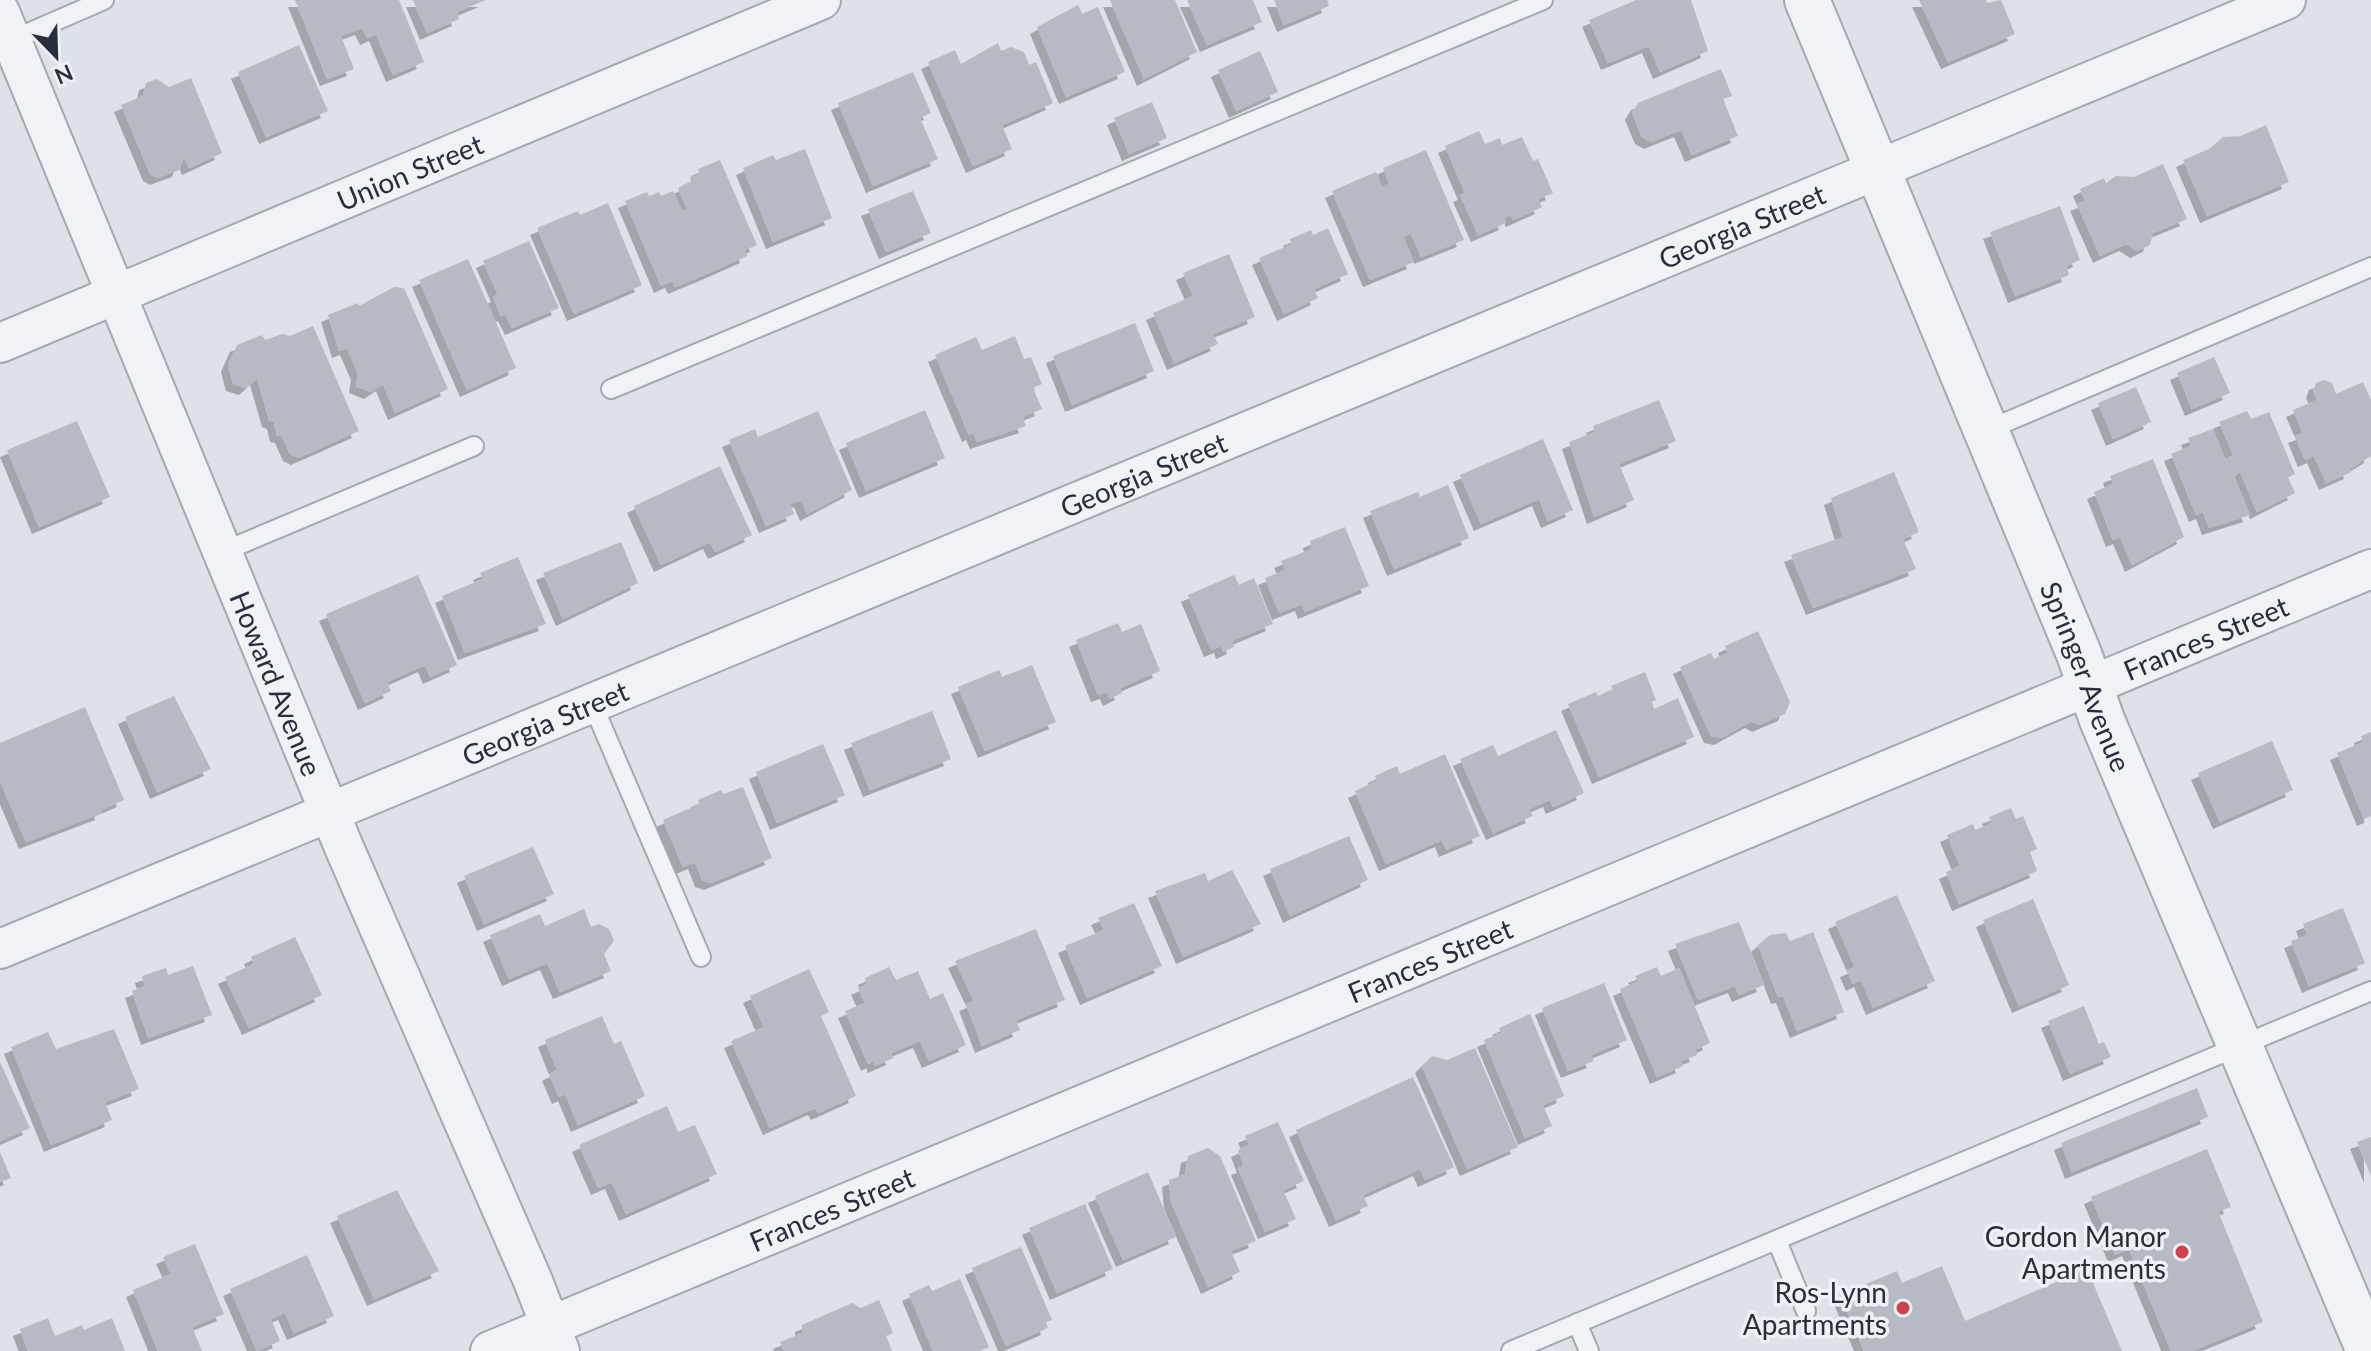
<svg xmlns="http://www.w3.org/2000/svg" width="2371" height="1351" viewBox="0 0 2371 1351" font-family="Lato,sans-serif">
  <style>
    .building { fill: #b5bac4; filter: url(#shadow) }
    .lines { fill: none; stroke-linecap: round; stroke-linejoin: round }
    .service-casing { stroke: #a3a8b2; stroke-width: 22 }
    .minor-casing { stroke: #a3a8b2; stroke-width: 42 }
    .tertiary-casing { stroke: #a3a8b2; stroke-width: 48 }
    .service { stroke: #f0f2f6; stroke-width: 18 }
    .minor { stroke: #f0f2f6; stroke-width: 38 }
    .tertiary { stroke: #f0f2f6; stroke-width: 44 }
    .poi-dot { fill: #d03f50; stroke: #edf0f5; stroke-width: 3 }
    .labels { text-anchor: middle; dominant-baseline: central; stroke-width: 7; stroke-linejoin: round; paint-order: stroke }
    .street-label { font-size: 28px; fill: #272e3e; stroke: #edf0f5 }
    .poi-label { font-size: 28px; fill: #272e3e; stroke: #edf0f5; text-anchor: end }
  </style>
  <defs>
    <filter id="shadow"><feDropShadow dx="-7" dy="7" stdDeviation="0" flood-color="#0004"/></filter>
  </defs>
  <rect width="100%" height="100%" fill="#dde1e8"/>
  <g class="building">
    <path d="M295,0H399L424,62L393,75L376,34L367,38L362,28L341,36L354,69L327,79Z"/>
    <path d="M413,0H486L457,12L459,19L427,33Z"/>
    <path d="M1110,0H1175L1197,52L1144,79Z"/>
    <path d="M1187,0H1253L1262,22L1207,45Z"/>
    <path d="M1274,0H1327L1329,6L1284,25Z"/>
    <path d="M1636,0H1691L1708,51L1660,72L1649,46L1608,63L1589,20Z"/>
    <path d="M1919,0H1986L1987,3L2001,0L2015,34L1948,62Z"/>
    <path d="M1078,5L1082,14L1098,7L1125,72L1066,97L1037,27Z"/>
    <path d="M998,43L1001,51L1011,47L1024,52L1029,65L1036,62L1053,103L1002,125L1012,149L973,166L928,62L955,50L961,64Z"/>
    <path d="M299,45L328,111L266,137L238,72Z"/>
    <path d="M1260,51L1278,92L1236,111L1218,70Z"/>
    <path d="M1721,69L1732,96L1723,99L1738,136L1692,155L1681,130L1651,142L1642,137L1632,113L1638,103Z"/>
    <path d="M913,72L931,113L920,118L938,159L873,186L838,103Z"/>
    <path d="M191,78L222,153L189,168L184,157L179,170L157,178L150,174L121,105L143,96L146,83L157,79L169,87Z"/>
    <path d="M1152,102L1167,138L1129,154L1114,118Z"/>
    <path d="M2266,125L2289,182L2207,216L2183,160L2209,149L2223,137L2241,136Z"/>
    <path d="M1479,131L1485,144L1500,138L1502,145L1522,137L1533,161L1538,159L1553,193L1538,199L1542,207L1513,220L1511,215L1504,218L1506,223L1478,235L1460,195L1465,193L1445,146Z"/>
    <path d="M805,149L832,218L773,242L743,168L773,155L776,160Z"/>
    <path d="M1426,150L1464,240L1421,257L1411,234L1403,237L1414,262L1370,280L1332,191L1376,172L1382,187L1389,184L1383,168Z"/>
    <path d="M720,160L757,245L745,250L747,256L711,272L675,287L672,281L661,286L625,201L647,192L649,196L659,192L661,196L673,191L682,211L687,209L678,188L691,182L690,178L700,174L698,169Z"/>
    <path d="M2163,164L2187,219L2153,233L2150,245L2137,251L2126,244L2100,256L2077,204L2085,201L2080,189L2104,178L2106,183L2116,176L2134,177Z"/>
    <path d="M913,191L931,233L886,252L868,209Z"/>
    <path d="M608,203L642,285L574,314L537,228L578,211L580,215Z"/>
    <path d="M2060,206L2080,260L2066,266L2069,275L2015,296L1990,232Z"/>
    <path d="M1328,228L1348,274L1314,289L1318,298L1284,314L1259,258L1292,244L1290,239L1311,230L1313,235Z"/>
    <path d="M529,241L559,308L512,328L505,314L501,316L493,297L498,295L483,261Z"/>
    <path d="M1229,254L1255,317L1213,334L1218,344L1174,363L1153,313L1193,296L1183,273Z"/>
    <path d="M468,259L516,368L467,390L419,280Z"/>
    <path d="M394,287L404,288L448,389L395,413L383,384L371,392L356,386L358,373L347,348L339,351L328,315L358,303L359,306Z"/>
    <path d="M1135,323L1154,371L1072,405L1053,356Z"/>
    <path d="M313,326L359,431L298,458L290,454L282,436L277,435L274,422L269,420L257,378L246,388L233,384L228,365L237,345L262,335L265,340L282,334L290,336Z"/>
    <path d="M1015,336L1024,359L1031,357L1042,384L1033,388L1042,409L1022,417L1026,426L977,442L973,433L969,435L935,355L976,337L982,350Z"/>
    <path d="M2214,357L2230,393L2192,409L2177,373Z"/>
    <path d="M2324,380L2332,383L2336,394L2363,382L2371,400V456L2350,469L2351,472L2326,483L2314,456L2305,460L2295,436L2303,433L2293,410L2317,400L2313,391L2316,383Z"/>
    <path d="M2136,387L2151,422L2113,439L2098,403Z"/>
    <path d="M1659,400L1676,441L1619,464L1634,500L1594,517L1569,442L1595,432L1593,426Z"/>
    <path d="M925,410L945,458L866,491L846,443Z"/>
    <path d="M818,411L852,490L807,514L801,500L790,504L794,514L766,526L729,440L755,429L758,437Z"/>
    <path d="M2247,411L2251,419L2269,412L2295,474L2288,477L2295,493L2257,512L2240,472L2234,476L2250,515L2209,528L2203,512L2196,515L2171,454L2191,446L2188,438L2213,429L2225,459L2233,455L2219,422Z"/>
    <path d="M77,421L110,497L39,527L7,450Z"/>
    <path d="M1543,439L1573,510L1548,521L1539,499L1481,524L1460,475Z"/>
    <path d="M2153,459L2184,537L2132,565L2120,537L2113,540L2094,492L2113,484L2110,476Z"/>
    <path d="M720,466L752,535L715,552L710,542L661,565L634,506Z"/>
    <path d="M1894,472L1919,532L1903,539L1916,569L1813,608L1791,555L1843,537L1831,498Z"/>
    <path d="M1448,485L1469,538L1394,569L1370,511L1418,492L1420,497Z"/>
    <path d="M1345,527L1369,586L1305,612L1302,604L1279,613L1265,578L1285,570L1281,561L1312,549L1310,541Z"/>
    <path d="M621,542L638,583L563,619L543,573Z"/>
    <path d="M518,557L546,624L465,653L442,596L483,579L480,573Z"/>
    <path d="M418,575L457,665L430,677L425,665L387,682L391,691L365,703L326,614Z"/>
    <path d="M1234,575L1239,585L1254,578L1273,624L1232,641L1234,647L1223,652L1221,646L1211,650L1188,595Z"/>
    <path d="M1118,623L1122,632L1141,624L1160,671L1120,688L1122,693L1110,699L1107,692L1098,695L1076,640Z"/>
    <path d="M1758,631L1790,702L1785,714L1759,725L1752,721L1721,738L1711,736L1680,667L1711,653L1714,659L1728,653L1725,646Z"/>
    <path d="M1032,665L1056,722L985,751L958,687L999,670L1002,677Z"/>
    <path d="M1645,672L1656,700L1652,702L1654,709L1678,698L1694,737L1599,777L1568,704L1596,692L1598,696L1613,690L1611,686Z"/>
    <path d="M174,696L211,769L157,792L125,717Z"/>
    <path d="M85,707L124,800L101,810L102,813L26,842L0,781V743Z"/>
    <path d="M932,711L951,759L870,790L851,743Z"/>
    <path d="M1556,730L1584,793L1553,807L1550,800L1529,809L1533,816L1493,833L1460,759L1493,745L1498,756Z"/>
    <path d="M2371,732V816L2364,819L2337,753L2363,742L2361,736Z"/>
    <path d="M2272,741L2293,790L2220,822L2198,773Z"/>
    <path d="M823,744L845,795L777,823L756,772Z"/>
    <path d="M1445,754L1480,836L1446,850L1442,840L1386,864L1355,791L1377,781L1375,776L1397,766L1400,774Z"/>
    <path d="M743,787L772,858L711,883L702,880L695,862L683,867L663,820L700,804L698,800L721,790L723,794Z"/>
    <path d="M2011,808L2016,819L2023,816L2037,849L2030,852L2037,871L1959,904L1946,872L1960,866L1947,835L1973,824L1975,830L1992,823L1989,817Z"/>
    <path d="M1349,836L1368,880L1290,916L1270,869Z"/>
    <path d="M533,847L554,894L484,924L464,876Z"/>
    <path d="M1232,870L1261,924L1183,957L1155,891L1205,873L1208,881Z"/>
    <path d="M1897,895L1935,981L1873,1008L1861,980L1853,984L1847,970L1855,967L1835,922Z"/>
    <path d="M2033,899L2069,985L2019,1006L1983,920Z"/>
    <path d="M1134,903L1162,966L1087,998L1065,946L1104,930L1098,918Z"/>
    <path d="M2343,908L2365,963L2309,986L2291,941L2307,935L2303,924Z"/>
    <path d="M584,909L591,927L599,924L609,929L614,941L604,954L611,971L560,992L547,963L509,979L490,935L540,914L545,926Z"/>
    <path d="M1739,922L1764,985L1739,995L1735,986L1698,1000L1675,944Z"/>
    <path d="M1036,929L1065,1000L1016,1020L1020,1030L982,1046L966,1004L974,1001L955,961Z"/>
    <path d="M1813,932L1844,1012L1797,1031L1783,996L1778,997L1758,945L1770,935L1786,933L1790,941Z"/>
    <path d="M295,937L322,995L249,1028L225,977L254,964L251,957Z"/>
    <path d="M193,966L212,1015L148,1038L132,991L145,986L142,976L166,968L168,975Z"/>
    <path d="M889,967L896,980L918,971L930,999L943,993L966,1045L929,1061L920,1041L891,1053L893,1058L875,1066L873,1061L868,1064L845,1011L865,1003L858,988L867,984L865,978Z"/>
    <path d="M1657,967L1661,976L1679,968L1710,1043L1695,1050L1697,1055L1681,1061L1683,1066L1657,1077L1620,989L1638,981L1635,976Z"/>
    <path d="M809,969L829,1012L821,1016L856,1096L818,1113L815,1108L770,1128L731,1041L764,1027L750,996Z"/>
    <path d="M1604,983L1627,1040L1591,1055L1594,1061L1568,1071L1542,1008Z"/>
    <path d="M2084,1006L2099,1044L2104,1042L2111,1057L2070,1074L2048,1021Z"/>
    <path d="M1530,1014L1564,1096L1543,1105L1552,1126L1525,1138L1484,1040L1501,1033L1499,1028Z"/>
    <path d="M602,1016L614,1044L621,1041L645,1096L578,1125L565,1094L559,1097L549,1074L557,1070L545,1040Z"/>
    <path d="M114,1029L139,1089L105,1102L112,1120L51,1145L11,1047L48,1032L56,1049Z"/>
    <path d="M1475,1048L1518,1147L1467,1169L1422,1066L1432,1056L1447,1060Z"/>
    <path d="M0,1062L30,1128L0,1141Z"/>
    <path d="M1413,1077L1454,1167L1425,1180L1420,1169L1363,1195L1368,1206L1336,1220L1296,1130Z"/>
    <path d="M2197,1088L2208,1117L2072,1172L2061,1143Z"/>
    <path d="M667,1106L678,1132L695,1125L717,1174L626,1214L612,1182L598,1188L579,1145Z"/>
    <path d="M1278,1122L1304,1181L1283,1190L1296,1219L1265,1232L1238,1168L1244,1166L1238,1150L1249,1145L1245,1136Z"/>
    <path d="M2371,1137V1176L2357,1142Z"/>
    <path d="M1208,1148L1220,1156L1256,1241L1231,1251L1240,1272L1208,1287L1171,1202L1169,1180L1185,1174L1188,1156Z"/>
    <path d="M2207,1149L2231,1207L2218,1211L2263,1322L2192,1351H2171L2129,1249L2115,1255L2091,1197Z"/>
    <path d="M0,1152L11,1178L0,1182Z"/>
    <path d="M1148,1172L1176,1237L1123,1260L1095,1196Z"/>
    <path d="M397,1190L439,1271L374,1299L337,1216Z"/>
    <path d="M1085,1204L1113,1269L1057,1293L1029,1228Z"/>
    <path d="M195,1244L224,1314L192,1327L202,1351H158L133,1290L171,1274L163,1257Z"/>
    <path d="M1021,1247L1052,1320L1046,1322L1048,1328L1006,1346L972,1268Z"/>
    <path d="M307,1255L334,1316L294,1333L285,1313L271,1319L280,1341L257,1351L230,1289Z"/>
    <path d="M1942,1266L1965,1321L2087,1269L2122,1351H1864L1840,1295L1897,1271L1902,1283Z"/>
    <path d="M960,1279L989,1347L979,1351H933L909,1294L929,1285L932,1291Z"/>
    <path d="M879,1300L893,1333L886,1336L892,1351H784L780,1342L802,1333V1325L852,1303L861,1308Z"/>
    <path d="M48,1318L55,1336L82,1325L84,1330L112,1318L125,1351H28L20,1329Z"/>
  </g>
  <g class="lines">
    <defs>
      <g id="service">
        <path d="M12,40L104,0"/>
        <path d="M611,389L1543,0"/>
        <path d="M1985,431L2371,267"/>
        <path d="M222,552L474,446"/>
        <path d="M592,703L701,957"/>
        <path d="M1777,1241L1806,1311"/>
        <path d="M1577,1323L1589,1351"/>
        <path d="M1511,1351L2371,991"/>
      </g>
      <g id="minor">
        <path id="s1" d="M0,12L343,845L533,1281L560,1351"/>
        <path id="s2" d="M0,343L821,0"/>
        <path id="s3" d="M0,949L2286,0"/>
        <path id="s4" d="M490,1351L2371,569"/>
      </g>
      <g id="tertiary">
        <path id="s5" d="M1807,0L2079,654L2102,720L2369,1351"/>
      </g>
    </defs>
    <use href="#service" class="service-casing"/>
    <use href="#minor" class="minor-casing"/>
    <use href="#tertiary" class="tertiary-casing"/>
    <use href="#service" class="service"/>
    <use href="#minor" class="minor"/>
    <use href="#tertiary" class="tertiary"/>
  </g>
  <g class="poi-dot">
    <circle cx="2182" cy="1252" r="8"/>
    <circle cx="1903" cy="1308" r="8"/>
  </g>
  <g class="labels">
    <g class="street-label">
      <text stroke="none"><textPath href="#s2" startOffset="444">Union Street</textPath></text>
      <text stroke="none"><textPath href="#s3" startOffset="1886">Georgia Street</textPath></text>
      <text stroke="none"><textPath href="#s3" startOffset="1238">Georgia Street</textPath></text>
      <text stroke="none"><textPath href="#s4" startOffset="1858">Frances Street</textPath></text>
      <text stroke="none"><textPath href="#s5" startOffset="732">Springer Avenue</textPath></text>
      <text stroke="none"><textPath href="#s1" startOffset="726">Howard Avenue</textPath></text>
      <text stroke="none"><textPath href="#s3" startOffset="590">Georgia Street</textPath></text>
      <text stroke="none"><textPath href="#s4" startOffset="1018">Frances Street</textPath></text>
      <text stroke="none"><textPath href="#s4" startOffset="370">Frances Street</textPath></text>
    </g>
    <g class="poi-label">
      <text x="2166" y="1236">Gordon Manor<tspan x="2166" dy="32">Apartments</tspan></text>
      <text x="1887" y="1292">Ros-Lynn<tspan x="1887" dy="32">Apartments</tspan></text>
    </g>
  </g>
  <g transform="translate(56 56) rotate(157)" stroke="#edf0f5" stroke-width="6" paint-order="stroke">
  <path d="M0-6L14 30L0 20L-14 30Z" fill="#272e3e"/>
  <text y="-12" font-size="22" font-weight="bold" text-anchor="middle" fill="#272e3e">N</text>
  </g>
</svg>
